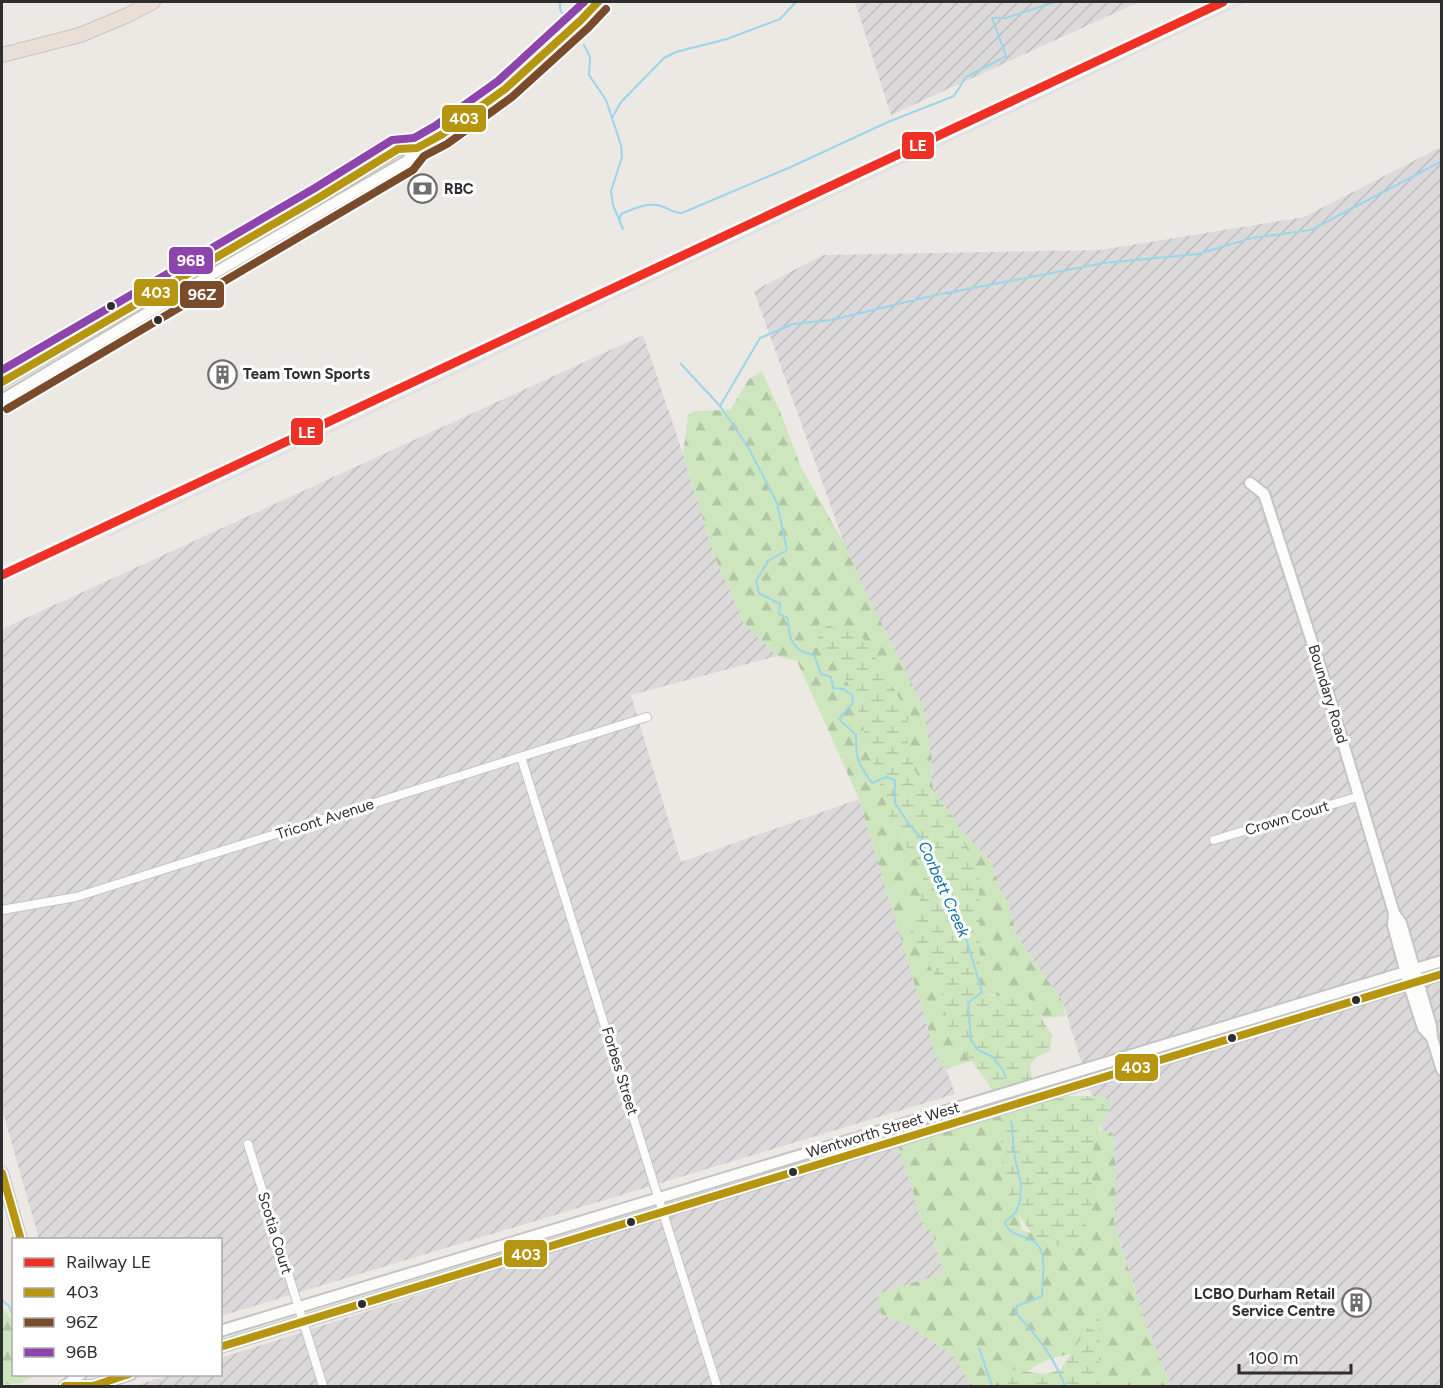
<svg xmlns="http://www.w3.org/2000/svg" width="1443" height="1388" viewBox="0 0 1443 1388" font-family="Figtree,sans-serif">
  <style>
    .industrial { fill: url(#industrial-furrows) }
    .forest { fill: url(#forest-firs) }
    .wetland { fill: url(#wetland-marsh) }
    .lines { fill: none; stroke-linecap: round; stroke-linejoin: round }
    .stream { stroke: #99d6ec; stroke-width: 2 }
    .street-casing { stroke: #c5c4c5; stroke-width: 10 }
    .secondary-casing { stroke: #c5c4c5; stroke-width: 14 }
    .highway-casing { stroke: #c6c5c4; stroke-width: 16 }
    .street { stroke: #fcfcfb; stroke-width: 8 }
    .secondary { stroke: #fcfcfb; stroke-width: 10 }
    .highway { stroke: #eadfd6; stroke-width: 14 }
    .rail { stroke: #dfdfe1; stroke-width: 2 }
    .bus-1-casing { stroke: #fff; stroke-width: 12 }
    .bus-2-casing { stroke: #fff; stroke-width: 12 }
    .bus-3-casing { stroke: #fff; stroke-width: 12 }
    .bus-1 { stroke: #b69510; stroke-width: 8 }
    .bus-2 { stroke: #7a4b2a; stroke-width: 8 }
    .bus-3 { stroke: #8e44ad; stroke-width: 8 }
    .rail-1-casing { stroke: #fff; stroke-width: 14 }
    .rail-1 { stroke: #ee3124; stroke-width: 9 }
    .bus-dot { fill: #2e2e2e; stroke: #fff; stroke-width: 2 }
    .labels { text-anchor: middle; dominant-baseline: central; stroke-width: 6; stroke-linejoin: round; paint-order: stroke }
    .poi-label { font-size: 15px; font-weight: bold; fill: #2e2e2e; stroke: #fff; text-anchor: start }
    .street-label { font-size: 15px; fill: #2e2e2e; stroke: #fff }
    .water-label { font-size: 16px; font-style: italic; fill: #0d6fa3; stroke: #fff }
    .line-badge { stroke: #fff; stroke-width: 2 }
    .badge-label { font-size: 16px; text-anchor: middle; font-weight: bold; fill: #fff }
  </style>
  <defs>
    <pattern id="industrial-furrows" width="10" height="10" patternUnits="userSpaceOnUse" patternTransform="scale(1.5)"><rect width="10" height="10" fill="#dcd9db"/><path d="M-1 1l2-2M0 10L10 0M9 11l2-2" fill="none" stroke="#bdbbbc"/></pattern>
    <pattern id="forest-firs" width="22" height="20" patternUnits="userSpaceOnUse" patternTransform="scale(1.5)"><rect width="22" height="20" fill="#cee6be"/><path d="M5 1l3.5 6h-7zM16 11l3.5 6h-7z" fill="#b1c6a4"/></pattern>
    <pattern id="wetland-marsh" width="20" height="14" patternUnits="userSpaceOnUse" patternTransform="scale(1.5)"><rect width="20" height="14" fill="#cee6be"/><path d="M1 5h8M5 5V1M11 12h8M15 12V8" fill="none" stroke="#b1c6a4"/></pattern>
  </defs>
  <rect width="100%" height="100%" fill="#ece8e4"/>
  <g class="industrial">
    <path d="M855,2H1139L891,115Z"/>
    <path d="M1441,147V1386H1171L1147,1327L1114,1223L1116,1179L1113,1133L1102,1130L1063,1002L1017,937L1008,902L1001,893L991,862L935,802L931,775L932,761L844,543L754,291L823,255L1100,250L1304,217Z"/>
    <path d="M643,335L683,454L714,555L744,623L777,656L631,695L681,862L859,799L936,1055L946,1069L955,1094L221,1316L220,1240L39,1239L2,1109V629Z"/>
    <path d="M897,1142L925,1230L930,1228L944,1273L928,1279L881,1313L912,1327L953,1356L973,1386L137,1385L170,1375L220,1374L221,1358Z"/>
  </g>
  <g class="forest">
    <path d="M762,371L781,414L801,467L844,543L863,586L923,706L932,761L931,775L935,802L991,862L1001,893L1008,902L1017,937L1063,1002L1065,1016L1045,1018L999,996L965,989L971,1061L946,1069L939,1065L859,799L797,661L777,656L744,623L714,555L683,454L688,415L695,411L730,410L749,379Z"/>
    <path d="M1037,1099L1015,1195L1022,1230L1044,1237L1084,1126L1113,1133L1116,1179L1114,1223L1147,1327L1171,1386H1089L1080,1352C1050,1358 1034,1361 1014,1386H973L953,1356L912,1327L881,1314L877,1294L944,1273L931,1229L925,1230L897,1142Z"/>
    <path d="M2,1307L13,1321L14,1374L35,1375L22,1383L2,1385Z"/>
  </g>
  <g class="wetland">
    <path d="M819,623L861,635L896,692L908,716L907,739L915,771L931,788L955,819L979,880L980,990L992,996H1028L1052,1035L1050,1051L1038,1056L1030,1064L1033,1085L1040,1096H1104L1112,1106L1097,1131L1092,1158V1203L1080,1246L1047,1245L1034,1237L1019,1215L1005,1179L1002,1162L1001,1119L990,1086L949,1030L939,982L911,934L910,923L921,897L924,873L910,851L894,832L852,690L831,656L818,638Z"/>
    <path d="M1097,1314L1100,1321L1099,1386H1009L1002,1368L1042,1374L1060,1370Z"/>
  </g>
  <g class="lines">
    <g class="stream">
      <path d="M560,2V9L564,17"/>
      <path d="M584,45L590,57L589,75L606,100L621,145L622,157L611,191L613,205L623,229"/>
      <path d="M612,118L621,102L664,58L676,52L727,39L780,19L796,2"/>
      <path d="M619,221L621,214C635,208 649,201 664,207C671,210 674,213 682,213L793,166L888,122L954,96L966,77L1006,56L992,18H1006L1055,2"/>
      <path d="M681,364L720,406L748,447L777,503L787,550L768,561L756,581L759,593L780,604L779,614L788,618C788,638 793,652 814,655L821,674L831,677L833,688L843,689L852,695L853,703L839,719L856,735C855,758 859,765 872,783L886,777L895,780V803L908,823L922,839L931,870L943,882L963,928L982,992L968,1003L971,1040L978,1050L993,1057L1003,1070L1006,1078"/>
      <path d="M720,406L760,338L793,324L831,320L936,295L1104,263L1198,254L1252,238L1311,230L1442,161"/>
      <path d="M1011,1121L1015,1159L1021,1183L1020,1201L1016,1212L1005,1222C1009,1239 1032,1234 1039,1247C1047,1259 1042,1282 1042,1296L1017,1306L1016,1313C1037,1337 1054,1356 1065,1386"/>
      <path d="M2,1300L9,1306L14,1319"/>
      <path d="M979,1348L992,1386"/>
    </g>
    <defs>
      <g id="street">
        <path d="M521,757L717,1386"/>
        <path d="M1214,840L1360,796"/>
        <path d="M2,910L76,897L647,717"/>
        <path d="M248,1144L323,1386"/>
      </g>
      <g id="secondary">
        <path d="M2,382L320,197L398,149L417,148L441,135L505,89L581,20L598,2"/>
        <path d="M2,400L206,278L407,161L417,148"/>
        <path d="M1250,483L1264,494L1323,676L1394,913L1401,923L1431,1026L1432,1038L1442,1070"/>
        <path d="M1394,913L1393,925L1409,985L1423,1028L1432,1038"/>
        <path d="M2,1173L21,1240"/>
        <path d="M220,1331L1442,961"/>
        <path d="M220,1347L1442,974"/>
        <path d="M65,1386H93L131,1374"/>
        <path d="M65,1386L81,1374"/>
      </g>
      <path id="highway" d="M2,55L80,35L128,15L153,2"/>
    </defs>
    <use href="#street" class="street-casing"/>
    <use href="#secondary" class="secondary-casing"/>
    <use href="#highway" class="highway-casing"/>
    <use href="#street" class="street"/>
    <use href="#secondary" class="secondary"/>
    <use href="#highway" class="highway"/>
    <path class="rail" d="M108,536L1244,2"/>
    <defs>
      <g id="bus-1">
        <path d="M2,382L320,197L398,149L417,148L441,135L505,89L581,20L598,2"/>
        <path d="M2,1173L21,1240"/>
        <path d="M220,1347L1442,974"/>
        <path d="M65,1386H93L129,1374"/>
      </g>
      <path id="bus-2" d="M7,409L413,170L424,156L447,144L512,97L588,28L606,9"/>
      <path id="bus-3" d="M2,370L315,188L392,140L414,138L435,126L498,81L584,2"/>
    </defs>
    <use href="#bus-1" class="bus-1-casing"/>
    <use href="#bus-2" class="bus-2-casing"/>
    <use href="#bus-3" class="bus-3-casing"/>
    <use href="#bus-1" class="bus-1"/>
    <use href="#bus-2" class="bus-2"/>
    <use href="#bus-3" class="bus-3"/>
    <defs>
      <path id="rail-1" d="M2,575L1223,2"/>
    </defs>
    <use href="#rail-1" class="rail-1-casing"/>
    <use href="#rail-1" class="rail-1"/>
  </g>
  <defs>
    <symbol id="bank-ring" viewBox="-11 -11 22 22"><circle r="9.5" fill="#fff" stroke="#706f6e" stroke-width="1.5"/><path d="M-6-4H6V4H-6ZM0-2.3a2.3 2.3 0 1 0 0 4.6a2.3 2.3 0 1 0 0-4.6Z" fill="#706f6e"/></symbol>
    <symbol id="building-ring" viewBox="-11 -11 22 22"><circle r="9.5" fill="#fff" stroke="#706f6e" stroke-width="1.5"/><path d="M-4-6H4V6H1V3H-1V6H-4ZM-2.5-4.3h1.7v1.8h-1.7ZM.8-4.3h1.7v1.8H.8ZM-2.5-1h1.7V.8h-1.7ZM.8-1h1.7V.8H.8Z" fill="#706f6e"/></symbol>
  </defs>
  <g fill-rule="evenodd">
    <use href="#bank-ring" x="406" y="172" width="33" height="33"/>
    <use href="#building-ring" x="206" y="358" width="33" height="33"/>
    <use href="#building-ring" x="1340" y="1286" width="33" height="33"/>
  </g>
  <g class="bus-dot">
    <circle cx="111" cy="306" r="5"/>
    <circle cx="158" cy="320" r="5"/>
    <circle cx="1356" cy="1000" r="5"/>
    <circle cx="1232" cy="1038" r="5"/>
    <circle cx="793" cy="1172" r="5"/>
    <circle cx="631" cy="1222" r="5"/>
    <circle cx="362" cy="1304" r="5"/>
  </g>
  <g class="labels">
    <g class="poi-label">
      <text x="444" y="189">RBC</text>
      <text x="243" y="374">Team Town Sports</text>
      <text x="1335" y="1294" text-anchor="end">LCBO Durham Retail<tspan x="1335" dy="17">Service Centre</tspan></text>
    </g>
    <g class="street-label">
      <text transform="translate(1328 694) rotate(73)">Boundary Road</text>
      <text transform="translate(1287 818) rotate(-17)">Crown Court</text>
      <text transform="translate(325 819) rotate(-18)">Tricont Avenue</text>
      <text transform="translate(620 1071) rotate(73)">Forbes Street</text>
      <text transform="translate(883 1130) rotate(-17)">Wentworth Street West</text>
      <text transform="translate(275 1233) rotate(73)">Scotia Court</text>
    </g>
    <g class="water-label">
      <text transform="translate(944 889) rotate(66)">Corbett Creek</text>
    </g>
  </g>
  <g class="line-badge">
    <rect x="441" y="104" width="46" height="29" rx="6" fill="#b69510"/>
    <rect x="901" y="131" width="34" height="29" rx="6" fill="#ee3124"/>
    <rect x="168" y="246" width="46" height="29" rx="6" fill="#8e44ad"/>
    <rect x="133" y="278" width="46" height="29" rx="6" fill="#b69510"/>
    <rect x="179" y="280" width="46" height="29" rx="6" fill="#7a4b2a"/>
    <rect x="290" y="417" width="34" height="29" rx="6" fill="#ee3124"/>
    <rect x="1114" y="1053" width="45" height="29" rx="6" fill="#b69510"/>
    <rect x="503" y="1239" width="45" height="29" rx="6" fill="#b69510"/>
  </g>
  <g class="badge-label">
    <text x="464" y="124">403</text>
    <text x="918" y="151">LE</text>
    <text x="191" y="266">96B</text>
    <text x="156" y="298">403</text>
    <text x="202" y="300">96Z</text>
    <text x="307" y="438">LE</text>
    <text x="1136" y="1073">403</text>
    <text x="526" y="1260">403</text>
  </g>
  <rect width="1443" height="1388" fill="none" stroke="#2e2e2e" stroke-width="6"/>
  <rect x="12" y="1238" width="210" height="138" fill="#ffffff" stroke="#ababab" stroke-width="1.5"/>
  <rect x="24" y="1258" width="30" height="9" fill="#ee3124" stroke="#ababab" stroke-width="1.5"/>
  <text x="66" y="1268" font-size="18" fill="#2e2e2e">Railway LE</text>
  <rect x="24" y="1288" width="30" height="9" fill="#b69510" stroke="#ababab" stroke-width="1.5"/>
  <text x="66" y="1298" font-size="18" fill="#2e2e2e">403</text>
  <rect x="24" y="1318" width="30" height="9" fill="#7a4b2a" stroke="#ababab" stroke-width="1.5"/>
  <text x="66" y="1328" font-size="18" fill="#2e2e2e">96Z</text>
  <rect x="24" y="1348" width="30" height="9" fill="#8e44ad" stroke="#ababab" stroke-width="1.5"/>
  <text x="66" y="1358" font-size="18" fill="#2e2e2e">96B</text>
  <path d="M1239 1364v9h112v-9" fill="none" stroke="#2e2e2e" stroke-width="3"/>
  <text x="1248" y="1364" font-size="18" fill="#2e2e2e" stroke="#ffffff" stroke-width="4.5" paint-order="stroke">100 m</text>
</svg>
